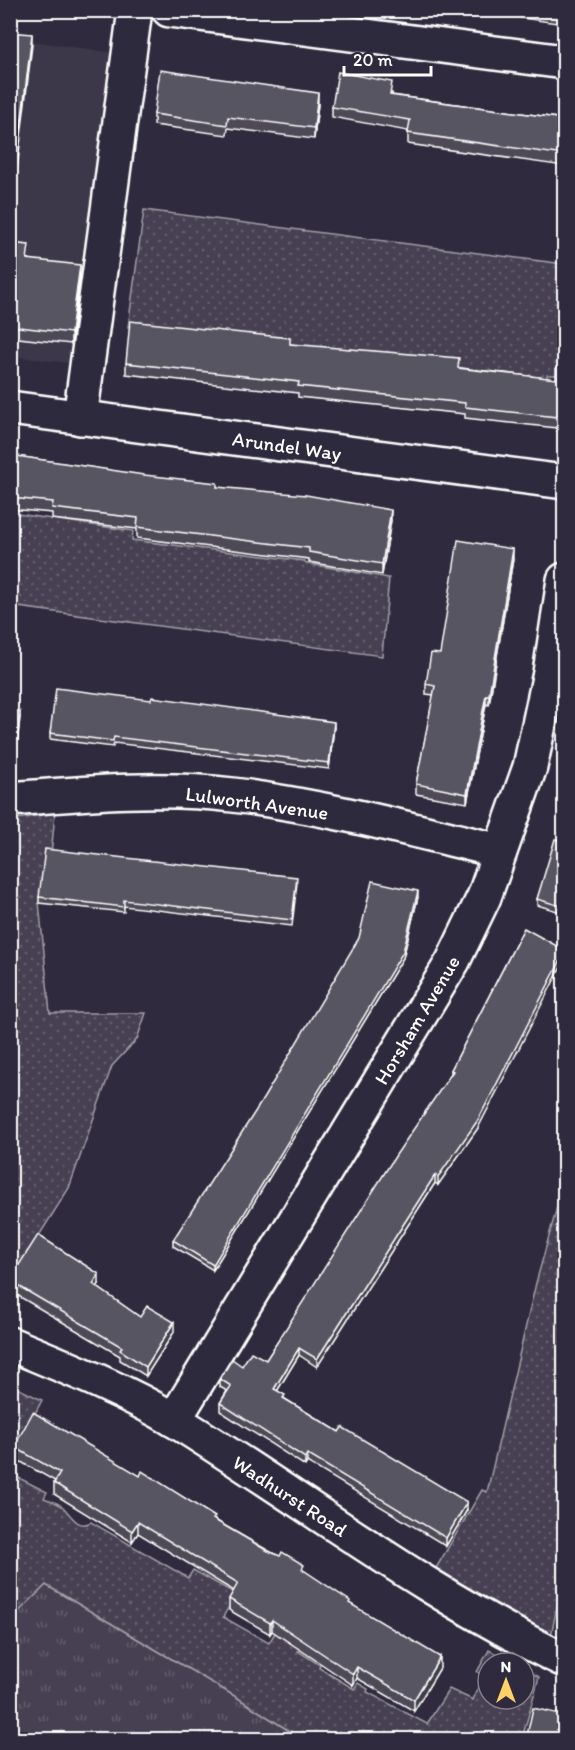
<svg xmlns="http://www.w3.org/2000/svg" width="575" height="1750" viewBox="0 0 575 1750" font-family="Itim,sans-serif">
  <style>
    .built { fill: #3c3749 }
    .grass { fill: url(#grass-tufts); stroke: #a2a0a8; stroke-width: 1.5 }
    .garden { fill: url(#garden-dots); stroke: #a2a0a8; stroke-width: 1.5 }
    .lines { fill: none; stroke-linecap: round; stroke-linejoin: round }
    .minor-casing { stroke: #fff; stroke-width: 38 }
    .minor { stroke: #2f2a3d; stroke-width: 33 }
    .wall { fill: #4d4956; stroke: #fff; stroke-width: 1.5 }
    .shaded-wall { fill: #3e3c46; stroke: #fff; stroke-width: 1.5 }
    .building { fill: #595564; stroke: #fff; stroke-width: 1.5 }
    .labels { text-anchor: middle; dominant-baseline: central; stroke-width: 4.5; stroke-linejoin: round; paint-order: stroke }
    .street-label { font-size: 20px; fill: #fff; stroke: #2f2a3d }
  </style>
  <defs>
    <pattern id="grass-tufts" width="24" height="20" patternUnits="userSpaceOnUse" patternTransform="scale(1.5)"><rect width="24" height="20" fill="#464152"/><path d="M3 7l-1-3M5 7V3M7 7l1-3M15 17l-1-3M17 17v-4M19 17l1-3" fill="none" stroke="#625e6c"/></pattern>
    <pattern id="garden-dots" width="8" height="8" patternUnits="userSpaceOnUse" patternTransform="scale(1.5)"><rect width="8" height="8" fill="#464152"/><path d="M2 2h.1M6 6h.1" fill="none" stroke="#625e6c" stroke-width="1.8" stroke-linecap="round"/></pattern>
  </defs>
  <rect width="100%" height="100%" fill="#2f2a3d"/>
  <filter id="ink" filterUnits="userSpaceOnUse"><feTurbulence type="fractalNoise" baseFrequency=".0167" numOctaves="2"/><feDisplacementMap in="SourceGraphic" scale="12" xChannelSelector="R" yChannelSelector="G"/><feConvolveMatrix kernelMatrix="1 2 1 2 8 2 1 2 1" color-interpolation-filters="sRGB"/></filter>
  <g filter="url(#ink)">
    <path class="built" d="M11,38L129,55L86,365L11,356Z"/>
    <path class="grass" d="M46,1585L238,1698L302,1739L11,1740V1619Z"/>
    <g class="garden">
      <path d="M144,210L564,264V375H547L545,386L464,368L128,327Z"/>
      <path d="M11,513L133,531L132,540L305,561V563L389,578L382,656L11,606Z"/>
      <path d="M55,813L51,855L39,902L50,1013H146L137,1039L112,1066L69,1188L11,1280L10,1142H13V1121L10,1120L11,820Z"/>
      <path d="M564,1182V1572L551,1636L432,1575L482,1490L487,1492L536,1283Z"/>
      <path d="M11,1385L42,1400L11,1459Z"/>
      <path d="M11,1474L47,1492L44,1498C51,1501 57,1502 63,1507C71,1515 78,1530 91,1522L188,1578L193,1570L236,1594L223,1617L269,1643L276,1631L301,1647L298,1651L320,1665L319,1668L354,1689L358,1683L368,1689L367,1692L427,1724L449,1689L473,1700L484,1675L477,1672L489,1650L513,1663H488V1699H524V1669L539,1677L522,1739H302L238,1698L46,1585L11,1619Z"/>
    </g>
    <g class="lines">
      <defs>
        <g id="minor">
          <path d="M169,10L564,62"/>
          <path d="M10,408L564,482"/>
          <path d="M80,418L135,10"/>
          <path d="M10,799C84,793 159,786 233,795C323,806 412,830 500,851"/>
          <path d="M10,1344C66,1367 124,1390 176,1421C305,1501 427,1594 564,1660"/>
          <path d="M174,1420L453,961L484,897L530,767L550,673L564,580"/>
        </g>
      </defs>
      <use href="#minor" class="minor-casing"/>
      <use href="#minor" class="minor"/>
    </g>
    <g class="wall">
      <path d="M466,10H564V24Z"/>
      <path d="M392,93V95L564,119V166L408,144V131L332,117V107Z"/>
      <path d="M318,104L314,139L228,128L227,135L154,125V114Z"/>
      <path d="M10,243L29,259L80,276L71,344L10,337Z"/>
      <path d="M290,344L459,368L556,379L564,366V431H557V428L465,418V414L298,397V393L126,374V363Z"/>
      <path d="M10,455L217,487L391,520L382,575L309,562V559L137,538V529L52,519V513L10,509Z"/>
      <path d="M513,559L489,705L486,704L467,803L416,794V784L434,695L426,694V684L440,654Z"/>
      <path d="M10,710L20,717L15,762L10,761Z"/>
      <path d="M334,727L329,769L114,743L113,747L50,739V733Z"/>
      <path d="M564,815V913L537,905V899L559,840Z"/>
      <path d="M297,883L292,926L124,906V912L39,903V897Z"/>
      <path d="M418,897L403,958L213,1270L173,1246V1240Z"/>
      <path d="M524,928L478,1128L438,1185L435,1183L317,1367L299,1355L277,1391L285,1399L467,1510L446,1546L307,1462L305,1466L220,1411V1403L227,1391L220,1387V1379L242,1366L266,1360L451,1075V1070Z"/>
      <path d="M10,1279L99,1284L97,1287L140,1317L174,1332L146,1376L120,1360V1356L10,1291Z"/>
      <path d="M14,1447L215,1520L304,1571L440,1668L414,1711L357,1678L353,1685L272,1631L270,1634L229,1610V1599L234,1591L138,1533L132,1542L54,1494V1483L55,1481L14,1458Z"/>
      <path d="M564,1588V1618L560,1617V1606Z"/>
    </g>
    <g class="shaded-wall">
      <path d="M32,34V45L10,228V217Z"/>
      <path d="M318,93V104L314,139V128Z"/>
      <path d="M80,265V276L71,344V333Z"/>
      <path d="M391,510V520L382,575V564Z"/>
      <path d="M513,549V559L489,705V695Z"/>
      <path d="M486,695V704L467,803V794Z"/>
      <path d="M20,711V717L15,762V756Z"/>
      <path d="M334,722V727L329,769V763Z"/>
      <path d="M418,891V897L403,958L213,1270V1265Z"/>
      <path d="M564,954V961L478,1128L438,1185V1177Z"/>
      <path d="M435,1175V1183L317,1367V1359Z"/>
      <path d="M99,1274V1284L93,1294V1284Z"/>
      <path d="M174,1322V1332L146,1376V1367Z"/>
      <path d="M299,1348V1355L274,1396V1389Z"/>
      <path d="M307,1454V1462L305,1466V1458Z"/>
      <path d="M467,1502V1510L446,1546V1538Z"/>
      <path d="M138,1522V1533L132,1542V1531Z"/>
      <path d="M272,1620V1631L270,1634V1623Z"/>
      <path d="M440,1657V1668L414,1711V1700Z"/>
      <path d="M357,1667V1678L353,1685V1674Z"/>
    </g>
    <g class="building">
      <path d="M545,10H564V13Z"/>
      <path d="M10,32L32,34L10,217Z"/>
      <path d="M160,70L318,93L314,128L228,117L227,125L154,114Z"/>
      <path d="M338,72L392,82L390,95L564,119V155L408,133L410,120L332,107Z"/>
      <path d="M10,243L29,245L27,259L80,265L71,333L10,326Z"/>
      <path d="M130,321L290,338V344L459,358L458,368L556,379V367L564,366V420H557V417L465,407V403L298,386L299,382L126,363Z"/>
      <path d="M10,455L144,475L217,483V487L306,495L391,510L382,564L309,552V548L137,527L138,518L52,508L53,502L10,498Z"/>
      <path d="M458,540L513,549L489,695H486L467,794L416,784L435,686L426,684L431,653L440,654Z"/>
      <path d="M56,688L151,700L152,697L334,722L329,763L114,737L113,741L50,733Z"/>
      <path d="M10,710L20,711L15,756H10Z"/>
      <path d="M564,815V907L537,899L555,839L559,840Z"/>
      <path d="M45,849L297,877L292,920L124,900V907L39,897Z"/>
      <path d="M372,881L418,891L403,952L213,1265L173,1240L260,1104L359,938Z"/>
      <path d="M524,928L564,950V954L478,1120L438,1177L435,1175L317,1359L299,1348L274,1389L285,1395L283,1398L339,1432L342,1427L467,1502L446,1538L307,1454L305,1458L220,1403L231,1386L220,1379L232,1359L242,1366L251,1352L266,1360L396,1155L453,1071L451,1070Z"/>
      <path d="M38,1235L99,1274L93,1284L140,1317L147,1306L174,1322L146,1367L120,1350L122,1347L10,1281V1279Z"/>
      <path d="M33,1412L140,1476L142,1471L215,1517L213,1519L266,1550L280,1556L282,1552L304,1565L302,1569L350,1601L349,1603L440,1657L414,1700L357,1667L353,1674L272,1620L270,1623L229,1599L238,1583L138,1522L132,1531L54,1483L60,1473L14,1447Z"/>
      <path d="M564,1588V1607L560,1606Z"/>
      <path d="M533,1708L564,1715V1740H526Z"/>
    </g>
  </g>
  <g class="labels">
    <g class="street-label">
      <text transform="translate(287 446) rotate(8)">Arundel Way</text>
      <text transform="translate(257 803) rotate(8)">Lulworth Avenue</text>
      <text transform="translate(417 1020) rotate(-59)">Horsham Avenue</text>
      <text transform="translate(290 1496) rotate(33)">Wadhurst Road</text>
    </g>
  </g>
  <rect width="575" height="1750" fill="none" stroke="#2f2a3d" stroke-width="36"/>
  <rect x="18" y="18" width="539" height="1714" fill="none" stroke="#fff" stroke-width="2" filter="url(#ink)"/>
  <g transform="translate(506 1681)"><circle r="28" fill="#2f2a3d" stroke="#827f8b" stroke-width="1.5"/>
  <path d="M0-4.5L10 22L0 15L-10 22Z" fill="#ffd166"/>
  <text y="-9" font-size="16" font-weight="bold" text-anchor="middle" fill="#ffffff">N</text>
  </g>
  <path d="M344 66v9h87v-9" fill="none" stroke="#ffffff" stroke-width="3"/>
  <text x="353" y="66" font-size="18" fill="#ffffff" stroke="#2f2a3d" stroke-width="4.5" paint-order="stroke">20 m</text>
</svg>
